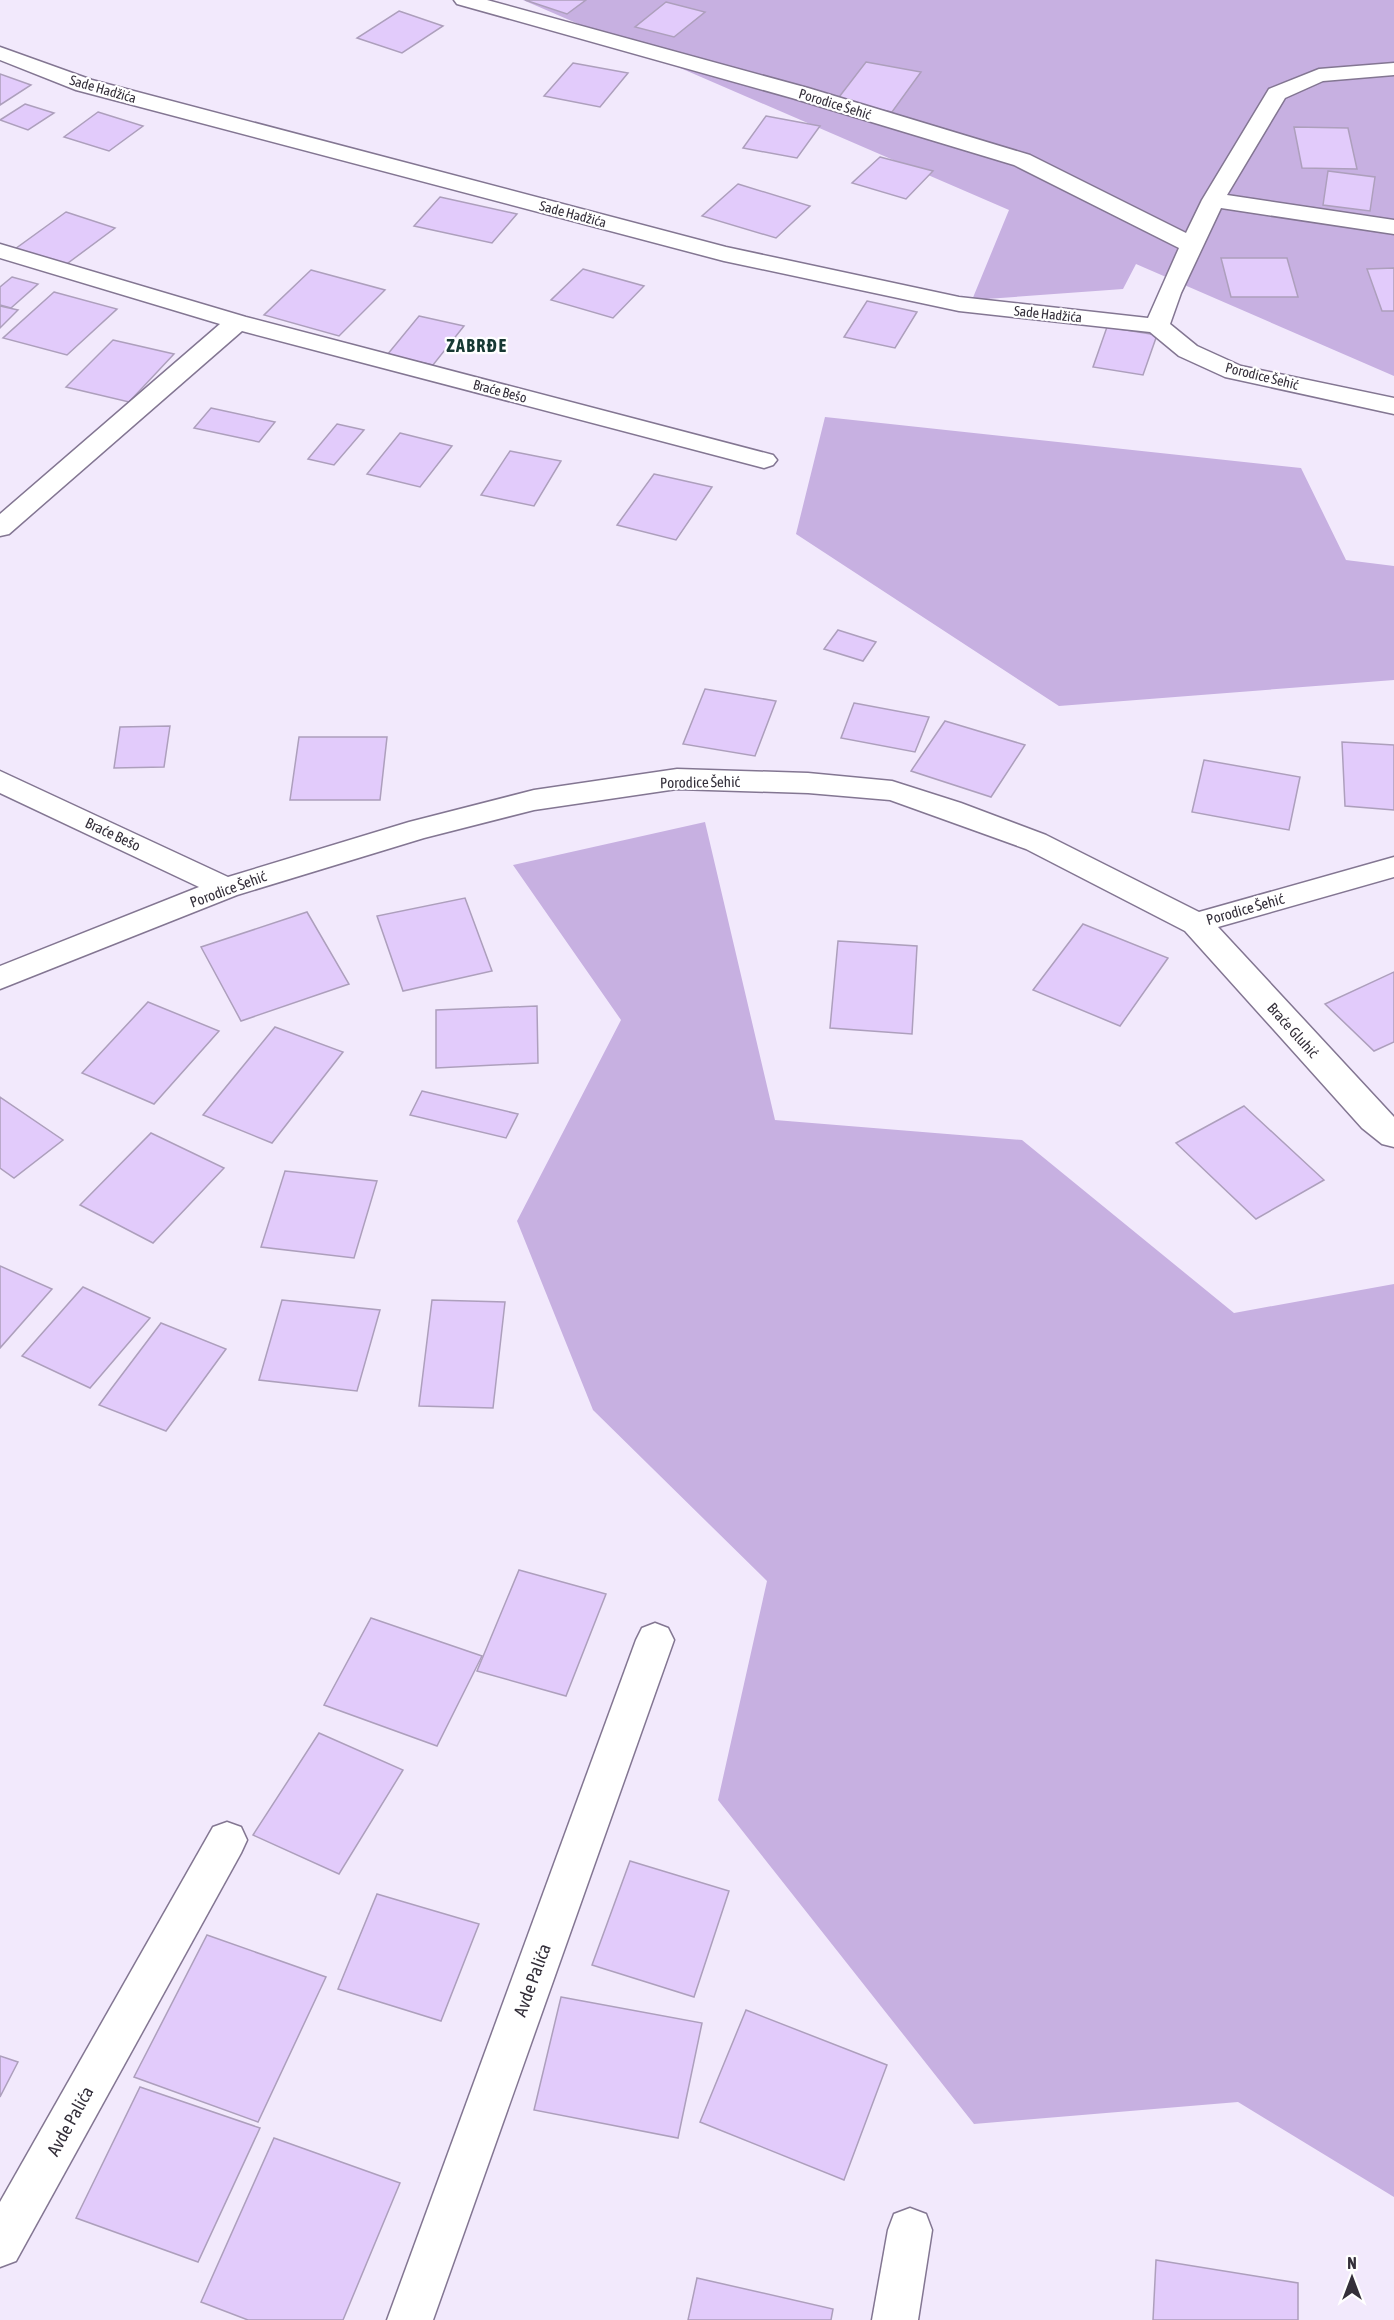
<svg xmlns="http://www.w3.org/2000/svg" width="1394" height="2320" viewBox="0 0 1394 2320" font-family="'Asap Condensed',sans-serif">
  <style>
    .green { fill: #c7b0e1 }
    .building { fill: #e2cbfb; stroke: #ad9fbc; stroke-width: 1.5 }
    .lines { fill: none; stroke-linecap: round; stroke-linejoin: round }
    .minor-casing { stroke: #837692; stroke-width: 3 }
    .minor { fill: #fff; fill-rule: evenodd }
    .labels { text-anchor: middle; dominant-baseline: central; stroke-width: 4.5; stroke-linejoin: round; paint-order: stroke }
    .far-street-label { font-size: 14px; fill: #342f3a; stroke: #fff }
    .street-label { font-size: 15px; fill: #342f3a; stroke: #fff }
    .far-district-label { font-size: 18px; font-weight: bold; letter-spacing: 1.5px; fill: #173833; stroke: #fff }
    .near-street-label { font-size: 18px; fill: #342f3a; stroke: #fff }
  </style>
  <rect width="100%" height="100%" fill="#f2e9fc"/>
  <g class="green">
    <path d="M523,0H1394V376L1136,264L1123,289L972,300L1009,210Z"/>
    <path d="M825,417L1301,468L1346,560L1394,566V680L1059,706L796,534Z"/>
    <path d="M705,822L775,1120L1022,1140L1234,1313L1394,1284V2197L1238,2102L974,2124L718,1800L767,1581L593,1410L517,1221L621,1020L513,865Z"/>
  </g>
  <g class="building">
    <path d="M525,0H586L567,14Z"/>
    <path d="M666,2L705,12L674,37L635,27Z"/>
    <path d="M399,11L443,26L402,53L357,38Z"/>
    <path d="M866,62L921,72L892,112L836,101Z"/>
    <path d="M573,63L628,73L600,107L544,96Z"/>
    <path d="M0,74L31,85L0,105Z"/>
    <path d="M25,104L54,113L28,130L0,120Z"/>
    <path d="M98,112L143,126L109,151L64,137Z"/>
    <path d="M766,116L820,126L797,158L743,148Z"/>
    <path d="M1294,127L1348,128L1357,169L1302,168Z"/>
    <path d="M880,157L933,171L906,199L852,183Z"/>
    <path d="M1328,171L1375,177L1370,211L1323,205Z"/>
    <path d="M738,184L810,206L776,238L702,216Z"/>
    <path d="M440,197L517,214L492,243L414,226Z"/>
    <path d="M66,212L115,228L64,266L15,249Z"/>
    <path d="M1221,258H1287L1298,297H1231Z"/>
    <path d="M1394,268V311H1382L1367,269Z"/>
    <path d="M583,269L644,286L613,318L551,300Z"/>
    <path d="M311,270L385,290L339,336L264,315Z"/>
    <path d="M12,277L38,284L11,308L0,305V287Z"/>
    <path d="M54,292L117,309L67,355L3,338Z"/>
    <path d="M867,301L917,312L895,348L844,337Z"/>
    <path d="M0,306L18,310L0,328Z"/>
    <path d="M419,316L464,326L433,365L387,355Z"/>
    <path d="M1107,327L1157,335L1143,375L1093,367Z"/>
    <path d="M113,340L174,354L129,402L66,387Z"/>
    <path d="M211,408L275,422L259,442L194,428Z"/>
    <path d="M337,424L364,430L334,465L308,459Z"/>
    <path d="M400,433L452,446L420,487L367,474Z"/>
    <path d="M510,451L561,461L534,506L481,495Z"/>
    <path d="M654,474L712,487L676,540L617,525Z"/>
    <path d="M838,630L876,642L863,661L824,649Z"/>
    <path d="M705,689L776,701L755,756L683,744Z"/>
    <path d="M854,703L929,717L915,752L841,738Z"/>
    <path d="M945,721L1025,745L991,797L911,771Z"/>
    <path d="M170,726L164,767L114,768L120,727Z"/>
    <path d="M299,737H387L380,800H290Z"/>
    <path d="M1342,742L1394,745V810L1345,806Z"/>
    <path d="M1204,760L1300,777L1289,830L1192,812Z"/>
    <path d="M465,898L492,971L403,991L377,916Z"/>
    <path d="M307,912L349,984L241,1021L201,947Z"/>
    <path d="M1083,924L1168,958L1120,1026L1033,990Z"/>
    <path d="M838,941L917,946L912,1034L830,1028Z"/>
    <path d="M1394,972V1042L1374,1051L1325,1004Z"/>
    <path d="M148,1002L219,1031L154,1104L82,1073Z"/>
    <path d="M537,1006L538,1063L436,1068V1010Z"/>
    <path d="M275,1027L343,1052L272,1143L203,1115Z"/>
    <path d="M422,1091L518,1114L506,1138L410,1115Z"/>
    <path d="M0,1097L63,1140L14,1178L0,1168Z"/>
    <path d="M1244,1106L1324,1180L1256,1219L1176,1143Z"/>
    <path d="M151,1133L224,1168L153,1243L80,1205Z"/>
    <path d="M285,1171L377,1181L354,1258L261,1247Z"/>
    <path d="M0,1266L52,1289L0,1348Z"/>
    <path d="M83,1287L150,1318L90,1388L22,1356Z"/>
    <path d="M282,1300L380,1310L357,1391L259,1380Z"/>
    <path d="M432,1300L505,1302L493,1408L419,1406Z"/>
    <path d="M161,1323L226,1349L166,1431L99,1405Z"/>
    <path d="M519,1570L606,1594L566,1696L477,1671Z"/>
    <path d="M371,1618L482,1656L437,1746L324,1705Z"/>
    <path d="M319,1733L403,1770L339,1874L253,1835Z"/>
    <path d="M630,1861L729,1891L694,1997L592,1965Z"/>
    <path d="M377,1894L479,1924L441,2021L338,1989Z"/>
    <path d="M207,1935L326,1977L258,2122L134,2077Z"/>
    <path d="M561,1997L702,2023L678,2138L534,2110Z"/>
    <path d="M746,2010L887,2065L844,2180L700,2122Z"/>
    <path d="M0,2056L18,2062L0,2097Z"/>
    <path d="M140,2087L260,2128L198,2262L76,2218Z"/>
    <path d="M274,2138L400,2183L343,2320H248L201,2302Z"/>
    <path d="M1156,2260L1298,2283V2320H1153Z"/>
    <path d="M697,2278L833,2309L831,2320H688Z"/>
  </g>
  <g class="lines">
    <defs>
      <g id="minor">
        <path d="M454,0H487L808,88L1030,155L1186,233L1202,200L1269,89L1319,69L1394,63V75L1323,81L1285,98L1227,195L1394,220V234L1221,208L1181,293L1170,324L1197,346L1241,366L1394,398V414L1225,377L1179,356L1150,332L959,311L724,261L76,90L0,60V47L92,80L726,247L959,297L1148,318L1179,248L1014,165L792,98L457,4Z"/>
        <path d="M0,244L246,317L773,455L777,460L773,465L764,468L242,331L9,534L0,536V514L220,324L0,258Z"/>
        <path d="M677,769L808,773L892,781L961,803L1046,835L1199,912L1394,857V877L1218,927L1394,1117V1147L1382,1144L1362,1128L1185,931L1026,849L890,800L808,793L677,789L534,810L424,838L237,895L0,989V966L199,887L0,793V771L228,877L409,822L534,790Z"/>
        <path d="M655,1623L668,1628L674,1640L433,2320H387L636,1640L642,1628Z"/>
        <path d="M227,1822L241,1827L247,1840L241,1853L16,2261L0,2267V2202L213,1827Z"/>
        <path d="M910,2208L926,2214L932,2230L918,2320H872L888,2230L894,2214Z"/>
      </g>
    </defs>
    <use href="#minor" class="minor-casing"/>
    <use href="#minor" class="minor"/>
  </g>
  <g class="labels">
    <g class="far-street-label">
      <text transform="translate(103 89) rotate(16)">Sade Hadžića</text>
      <text transform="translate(835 104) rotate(17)">Porodice Šehić</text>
      <text transform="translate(573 214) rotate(15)">Sade Hadžića</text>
      <text transform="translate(1048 314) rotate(6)">Sade Hadžića</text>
      <text transform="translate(1262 376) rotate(14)">Porodice Šehić</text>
      <text transform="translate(500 391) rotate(15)">Braće Bešo</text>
    </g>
    <g class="street-label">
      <text transform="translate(700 782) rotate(-1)">Porodice Šehić</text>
      <text transform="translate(113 834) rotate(25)">Braće Bešo</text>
      <text transform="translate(228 889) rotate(-20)">Porodice Šehić</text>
      <text transform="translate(1245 909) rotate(-16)">Porodice Šehić</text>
      <text transform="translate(1293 1030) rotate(48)">Braće Gluhić</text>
    </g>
    <g class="far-district-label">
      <text x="477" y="345">ZABRĐE</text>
    </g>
    <g class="near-street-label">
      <text transform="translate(532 1980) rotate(-70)">Avde Palića</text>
      <text transform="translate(70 2121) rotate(-61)">Avde Palića</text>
    </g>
  </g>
  <g transform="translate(1352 2278)" stroke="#ffffff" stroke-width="4.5" paint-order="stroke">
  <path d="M0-4.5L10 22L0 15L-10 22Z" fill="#342f3a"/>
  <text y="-9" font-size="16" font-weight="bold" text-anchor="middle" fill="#342f3a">N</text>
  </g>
</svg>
